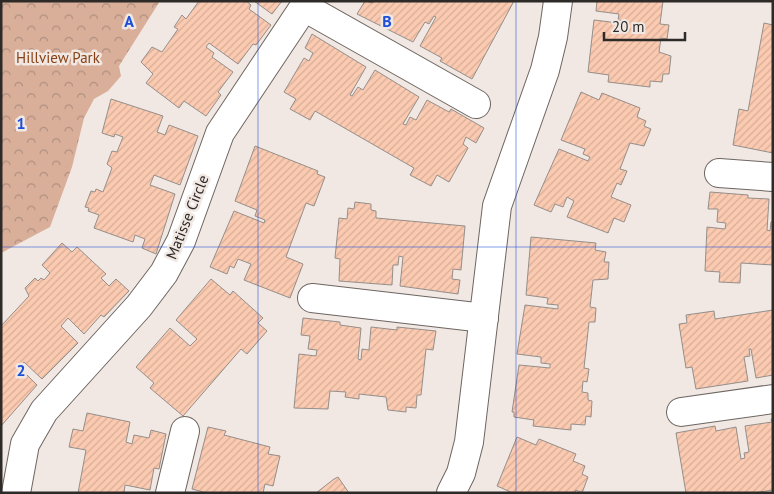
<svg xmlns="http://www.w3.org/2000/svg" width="774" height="494" viewBox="0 0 774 494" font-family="'PT Sans',sans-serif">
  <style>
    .park { fill: url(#park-crowns) }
    .building { fill: url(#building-hatch); stroke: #968e8a }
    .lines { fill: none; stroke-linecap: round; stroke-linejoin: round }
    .minor-casing { stroke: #6d6561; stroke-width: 30 }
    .minor { stroke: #fff; stroke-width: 28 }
    .grid { fill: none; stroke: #1d4ed8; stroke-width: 1; stroke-opacity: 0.55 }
    .labels { text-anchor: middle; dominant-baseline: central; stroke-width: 5; stroke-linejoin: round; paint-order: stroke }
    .park-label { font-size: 15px; fill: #874013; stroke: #f1e8e3 }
    .street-label { font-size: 15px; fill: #2d2a28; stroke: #f1e8e3 }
    .grid-label { font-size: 16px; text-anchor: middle; font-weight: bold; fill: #1d4ed8; stroke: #f1e8e3; stroke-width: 5; stroke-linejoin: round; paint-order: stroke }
  </style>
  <defs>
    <pattern id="park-crowns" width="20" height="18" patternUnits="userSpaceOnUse" patternTransform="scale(1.25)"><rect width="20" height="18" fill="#d9af9a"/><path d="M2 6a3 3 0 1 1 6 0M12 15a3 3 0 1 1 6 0" fill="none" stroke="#b08f7e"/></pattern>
    <pattern id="building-hatch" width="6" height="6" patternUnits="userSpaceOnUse" patternTransform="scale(1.25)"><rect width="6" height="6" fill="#fbcab1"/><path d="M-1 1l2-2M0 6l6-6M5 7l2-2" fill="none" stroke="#d7ae98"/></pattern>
  </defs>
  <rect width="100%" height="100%" fill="#f1e8e3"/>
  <path class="park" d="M1,1H160L119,66L121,76L108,91L94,99L84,118L72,167L50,227L1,253Z"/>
  <g class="building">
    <path d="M199,1H246L251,5L249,9L271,25L256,45L253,44L238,64L209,43L206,47L214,53L212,57L233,72L218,92L221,95L206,116L184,101L179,108L146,83L153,74L141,62L152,47L162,52L178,29L174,27L182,15L186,19Z"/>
    <path d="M254,1H282L272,14Z"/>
    <path d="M365,1L373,3L374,1H514L472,79L440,61L442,58L420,46L436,17L434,16L429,24L425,22L413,42L357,14Z"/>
    <path d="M597,1H663L660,24L669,25L667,39L661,38L659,52L671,56L669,74H663L662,82L650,81V87L608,82L609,75L588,72L594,20L627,24L628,21L618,20L619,14L596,11Z"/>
    <path d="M764,23L773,25V153L733,145L739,109L748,111Z"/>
    <path d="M312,34L366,67L350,95L352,96L358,87L363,90L375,70L419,97L403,124L406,125L410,117L416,120L427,100L449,112L451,109L484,128L476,143L466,137L463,144L468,148L449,182L437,175L431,186L410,175L414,168L315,111L310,120L290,109L296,99L284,92L304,58L309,61L313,53L305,48Z"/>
    <path d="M581,92L599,100L602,93L640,108L637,117L646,121L644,126L651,129L644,146L630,143L620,169L627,171L621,185L617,183L611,197L631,205L624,222L614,218L608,233L567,217L574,201L567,197L563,207L555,204L551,212L534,205L559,149L588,161L590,157L583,154L585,149L561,140Z"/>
    <path d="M111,99L163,116L157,132L165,135L169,125L198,136L180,185L154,175L150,185L175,194L156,254L142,248L145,239L135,235L133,242L94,228L99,215L88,211L89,208L85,207L91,191L95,192L96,189L103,192L112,168L107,164L112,151L117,152L123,137L115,134L114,137L102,133Z"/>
    <path d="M255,146L318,171L317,174L325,177L314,206L306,203L286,257L303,264L290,298L244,280L251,264L238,259L234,268L230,266L227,274L210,267L234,211L264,223L265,220L255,216L257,210L235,201Z"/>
    <path d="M710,192L748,195V198L769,199L767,230L770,231L771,222H773V265L741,263L740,283L719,282L720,272L705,271L707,227L725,229L726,223L717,222L718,209H708Z"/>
    <path d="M355,202L371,204V210L376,211V218L465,226L461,270L453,269L452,279L460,280L458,294L400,286L403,257L399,256L398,265H393L392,285L339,281L340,259L335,258L339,218L347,219L348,208L354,209Z"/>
    <path d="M531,237L596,243L595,250L606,252L604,262H609L608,279L593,280L590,307L596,308L595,322H589L584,368L589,369L587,382L583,381L582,392L588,393V400L592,401L591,417L586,416L585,425L571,424V430L533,426L534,420L514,417V412H512L519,365L550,368V364L541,363V357L517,354L525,305L558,309V305L547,304L548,298L526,295Z"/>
    <path d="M62,243L72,252L77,247L106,274L101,278L109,286L116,279L129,291L104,317L101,315L84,334L68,318L61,326L78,343L42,379L24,362L19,367L37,385L1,426V326L29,296L25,288L35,278L38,281L41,278L44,280L50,273L42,265Z"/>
    <path d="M211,279L230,295L233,291L263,318L258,323L267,331L247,354L241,349L183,416L150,388L154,383L136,367L170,328L190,346L197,339L176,320Z"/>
    <path d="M773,310V375L756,378L751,349H749L750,356L744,357L748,381L696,389L692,367L686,368L679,324L687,323L686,315L714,311L715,319Z"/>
    <path d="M303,318L340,322V325L361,328L358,359L361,360L362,349L369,350L371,327L397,330V327L436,331L433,350L426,349L421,395H417L416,408L406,407V412L388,410L386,397L359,394V399L345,397L346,392L330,391L328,409L294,408L299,354L316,356L317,350L308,349L310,336L301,335Z"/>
    <path d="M87,413L130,422L126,442L132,444L134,435L149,438L151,430L166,434L159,469L154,468L150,490L125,485L124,493H78L86,450L69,447L73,429L83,431Z"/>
    <path d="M771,419H773V490L753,493H686L676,433L715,426L716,431L736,427L741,459L745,458L744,453L749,452L745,426L772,422Z"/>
    <path d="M208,427L226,431L224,435L270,447L268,454L280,456L273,486L265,484L263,493H207L192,489Z"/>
    <path d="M517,437L536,445L539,439L576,454L573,461L585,466L582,474L588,477L582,493L576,490L575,493H513L497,486Z"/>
    <path d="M338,477L349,493H316L334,479Z"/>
  </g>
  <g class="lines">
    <defs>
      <g id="minor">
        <path d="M304,7L476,104"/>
        <path d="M719,173L773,177"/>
        <path d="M312,298L484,318"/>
        <path d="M681,412L773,399"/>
        <path d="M16,493L25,444L44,411L139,306L164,273L181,241L220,133L308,1"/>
        <path d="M170,493L185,431"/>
        <path d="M451,493L461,473L469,442L497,206L545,70L553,37L558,1"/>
      </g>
    </defs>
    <use href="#minor" class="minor-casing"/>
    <use href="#minor" class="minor"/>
  </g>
  <path class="grid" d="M258,1V493M516,1V493M1,247H773"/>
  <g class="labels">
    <g class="park-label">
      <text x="58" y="57">Hillview Park</text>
    </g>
    <g class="street-label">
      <text transform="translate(187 217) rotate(-68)">Matisse Circle</text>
    </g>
  </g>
  <g class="grid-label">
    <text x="129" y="27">A</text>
    <text x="387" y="27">B</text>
    <text x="21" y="129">1</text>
    <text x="21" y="376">2</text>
  </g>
  <rect width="774" height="494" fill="none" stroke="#2d2a28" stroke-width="5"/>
  <path d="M604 32v8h81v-8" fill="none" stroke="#2d2a28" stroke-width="2.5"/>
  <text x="612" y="32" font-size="15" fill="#2d2a28" stroke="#f1e8e3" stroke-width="4" paint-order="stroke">20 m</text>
</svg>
